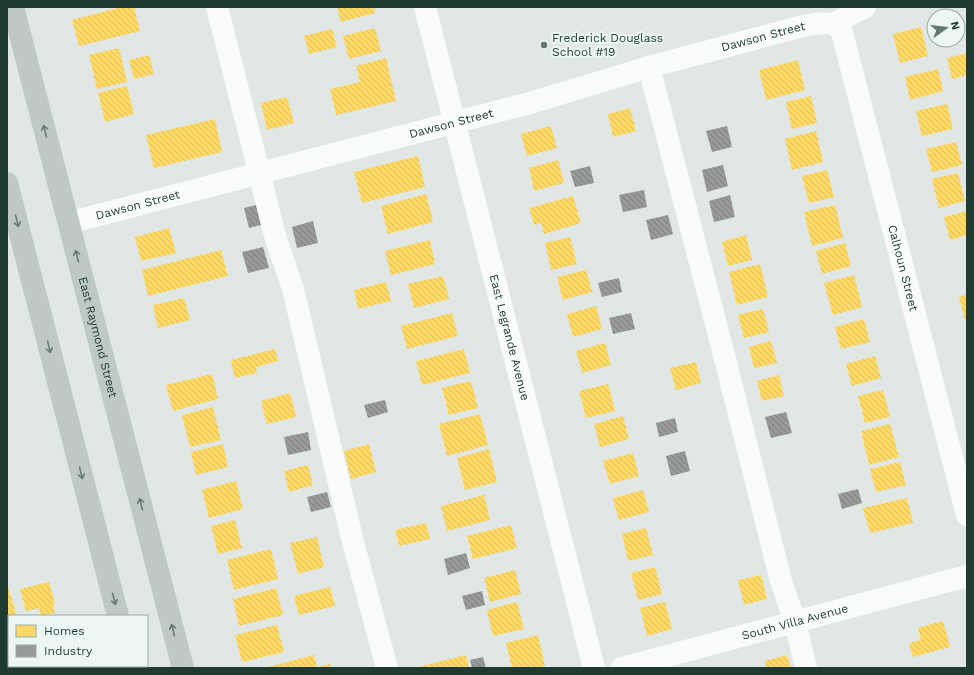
<svg xmlns="http://www.w3.org/2000/svg" width="974" height="675" viewBox="0 0 974 675" font-family="'Work Sans',sans-serif">
  <style>
    .homes { fill: url(#homes-back-hatch) }
    .industry { fill: url(#industry-back-hatch) }
    .lines { fill: none; stroke-linecap: round; stroke-linejoin: round }
    .minor { stroke: #fafbfb; stroke-width: 22 }
    .major { stroke: #bec8c5; stroke-width: 22 }
    .oneway { stroke: #667a75 }
    .poi-dot { fill: #627771; stroke: #edf7f2; stroke-width: 1.5 }
    .labels { text-anchor: middle; dominant-baseline: central; stroke-width: 4; stroke-linejoin: round; paint-order: stroke }
    .street-label { font-size: 12px; fill: #1e3a33; stroke: #edf7f2 }
    .poi-label { font-size: 12px; fill: #1e3a33; stroke: #edf7f2; text-anchor: start }
  </style>
  <defs>
    <pattern id="homes-back-hatch" width="6" height="6" patternUnits="userSpaceOnUse"><rect width="6" height="6" fill="#ffd966"/><path d="M-1 5l2 2M0 0l6 6M5-1l2 2" fill="none" stroke="#dabb59"/></pattern>
    <pattern id="industry-back-hatch" width="6" height="6" patternUnits="userSpaceOnUse"><rect width="6" height="6" fill="#999"/><path d="M-1 5l2 2M0 0l6 6M5-1l2 2" fill="none" stroke="#7c7e7d"/></pattern>
  </defs>
  <rect width="100%" height="100%" fill="#e0e7e4"/>
  <g class="homes">
    <path d="M122,7H134L140,31L79,46L72,20Z"/>
    <path d="M337,7H374L375,13L341,22Z"/>
    <path d="M921,27L928,56L900,63L893,34Z"/>
    <path d="M375,28L381,51L349,59L343,36Z"/>
    <path d="M332,29L337,47L309,54L304,36Z"/>
    <path d="M119,48L127,82L97,89L89,55Z"/>
    <path d="M967,53V75L952,79L947,58Z"/>
    <path d="M149,55L154,74L134,79L129,60Z"/>
    <path d="M386,58L396,101L336,115L330,89L360,82L356,66Z"/>
    <path d="M798,60L805,90L766,100L759,70Z"/>
    <path d="M938,69L943,91L910,100L905,77Z"/>
    <path d="M127,86L134,114L105,122L98,93Z"/>
    <path d="M811,96L817,123L792,129L786,102Z"/>
    <path d="M287,97L294,123L267,130L261,103Z"/>
    <path d="M947,104L953,129L922,136L916,111Z"/>
    <path d="M630,108L636,131L613,137L608,114Z"/>
    <path d="M215,119L222,152L154,168L146,135Z"/>
    <path d="M551,126L557,148L527,156L521,134Z"/>
    <path d="M816,131L823,162L792,170L785,139Z"/>
    <path d="M956,142L962,165L932,172L926,149Z"/>
    <path d="M418,156L425,187L362,203L354,172Z"/>
    <path d="M558,160L564,183L534,191L529,168Z"/>
    <path d="M827,170L834,197L809,203L802,176Z"/>
    <path d="M958,173L965,201L939,208L932,179Z"/>
    <path d="M426,194L433,222L388,234L381,206Z"/>
    <path d="M573,196L581,223L544,234L541,223L534,225L529,208Z"/>
    <path d="M835,205L843,238L812,246L804,212Z"/>
    <path d="M967,211V235L950,240L944,217Z"/>
    <path d="M169,228L176,253L141,261L135,237Z"/>
    <path d="M746,235L752,260L728,266L722,242Z"/>
    <path d="M570,237L577,264L551,270L545,243Z"/>
    <path d="M430,240L435,264L391,275L385,251Z"/>
    <path d="M845,243L851,266L822,274L816,251Z"/>
    <path d="M221,250L228,276L148,296L142,270Z"/>
    <path d="M760,264L768,297L737,305L729,272Z"/>
    <path d="M586,270L592,292L563,300L557,277Z"/>
    <path d="M854,275L862,307L833,315L824,283Z"/>
    <path d="M443,276L449,299L414,308L408,284Z"/>
    <path d="M386,282L391,301L358,309L354,290Z"/>
    <path d="M967,294V319L965,320L959,297Z"/>
    <path d="M184,298L190,320L158,328L153,305Z"/>
    <path d="M596,306L602,329L573,337L567,314Z"/>
    <path d="M763,309L769,332L744,338L738,315Z"/>
    <path d="M452,313L458,336L407,349L401,326Z"/>
    <path d="M864,319L870,342L841,349L835,327Z"/>
    <path d="M771,341L777,363L754,368L749,347Z"/>
    <path d="M605,343L611,365L582,373L576,351Z"/>
    <path d="M275,349L278,361L256,367L257,373L235,378L231,360Z"/>
    <path d="M464,349L470,373L422,385L416,361Z"/>
    <path d="M875,356L881,378L852,386L846,364Z"/>
    <path d="M696,362L701,383L676,390L670,368Z"/>
    <path d="M212,374L218,399L173,411L166,385Z"/>
    <path d="M779,375L784,396L762,401L757,381Z"/>
    <path d="M471,381L478,408L449,415L442,388Z"/>
    <path d="M608,384L615,411L586,418L579,391Z"/>
    <path d="M883,390L890,417L865,423L858,396Z"/>
    <path d="M290,393L296,417L267,424L261,401Z"/>
    <path d="M213,407L221,440L190,447L182,415Z"/>
    <path d="M480,414L488,445L447,456L439,424Z"/>
    <path d="M623,416L629,439L600,447L594,424Z"/>
    <path d="M890,424L899,457L869,465L861,431Z"/>
    <path d="M223,444L228,467L196,475L191,452Z"/>
    <path d="M369,444L376,472L351,479L344,451Z"/>
    <path d="M489,449L497,482L465,490L457,458Z"/>
    <path d="M633,453L639,476L610,484L603,461Z"/>
    <path d="M900,462L906,485L876,492L870,469Z"/>
    <path d="M308,465L313,485L289,492L284,471Z"/>
    <path d="M236,481L243,509L209,518L202,490Z"/>
    <path d="M643,490L649,512L619,520L613,498Z"/>
    <path d="M484,495L490,520L447,531L441,506Z"/>
    <path d="M907,498L913,523L870,533L863,508Z"/>
    <path d="M235,520L242,548L218,554L211,526Z"/>
    <path d="M426,523L430,539L399,546L395,530Z"/>
    <path d="M511,525L517,548L473,559L467,536Z"/>
    <path d="M646,528L653,555L628,561L622,534Z"/>
    <path d="M317,537L324,567L298,574L290,543Z"/>
    <path d="M271,549L278,579L234,590L227,560Z"/>
    <path d="M655,567L662,594L638,600L631,573Z"/>
    <path d="M515,570L521,594L490,602L484,578Z"/>
    <path d="M761,575L767,599L744,605L738,580Z"/>
    <path d="M49,582L55,604L53,605L55,613L41,616L39,608L26,611L20,589Z"/>
    <path d="M7,583L16,614L9,616V619H7Z"/>
    <path d="M330,587L335,606L299,615L294,596Z"/>
    <path d="M276,588L283,615L239,626L233,599Z"/>
    <path d="M517,602L524,629L493,636L487,610Z"/>
    <path d="M665,602L672,629L647,636L640,608Z"/>
    <path d="M943,621L950,647L913,657L909,643L921,640L918,628Z"/>
    <path d="M277,625L284,652L242,662L235,635Z"/>
    <path d="M538,635L545,666L537,668H512L506,643Z"/>
    <path d="M314,655L317,667L330,664L331,668H264Z"/>
    <path d="M466,655L469,668H418V667Z"/>
    <path d="M787,655L791,668H766L765,661Z"/>
  </g>
  <g class="industry">
    <path d="M727,126L732,147L712,152L706,131Z"/>
    <path d="M723,165L728,186L707,192L702,170Z"/>
    <path d="M590,166L594,183L575,187L570,171Z"/>
    <path d="M644,190L647,207L623,212L619,195Z"/>
    <path d="M730,195L735,217L714,222L709,201Z"/>
    <path d="M256,205L261,225L249,228L244,208Z"/>
    <path d="M668,215L673,234L651,240L646,220Z"/>
    <path d="M313,221L318,243L297,248L292,227Z"/>
    <path d="M263,247L269,268L248,273L242,252Z"/>
    <path d="M619,278L622,292L602,297L598,283Z"/>
    <path d="M631,313L635,329L613,334L609,318Z"/>
    <path d="M385,400L388,412L368,418L364,405Z"/>
    <path d="M786,412L792,433L771,438L765,417Z"/>
    <path d="M675,418L678,432L659,437L656,423Z"/>
    <path d="M308,432L311,450L288,455L284,437Z"/>
    <path d="M685,451L690,471L671,476L666,456Z"/>
    <path d="M858,489L862,503L842,509L838,494Z"/>
    <path d="M327,492L331,507L311,512L307,497Z"/>
    <path d="M466,553L470,568L448,575L444,559Z"/>
    <path d="M482,591L485,605L466,610L462,596Z"/>
    <path d="M483,657L486,668H472L470,660Z"/>
  </g>
  <g class="lines">
    <g class="minor">
      <path d="M217,7L276,239L293,289L353,542L387,668"/>
      <path id="s1" d="M425,7L594,668"/>
      <path d="M833,24L865,7"/>
      <path d="M649,67L723,351L781,581L795,622L806,668"/>
      <path id="s2" d="M68,223L530,103L649,67L799,27C809,25 831,19 839,28C842,31 843,37 844,40L967,515"/>
      <path d="M91,668L99,666"/>
      <path id="s3" d="M622,668L967,576"/>
    </g>
    <g class="major">
      <path id="s4" d="M13,7L183,668"/>
      <path d="M7,183L118,616"/>
      <path d="M132,666V668"/>
    </g>
  </g>
  <defs><path id="oneway-shaft" d="M-6 0H5M1.5-3L5.5 0L1.5 3" fill="none" stroke-width="1.6" stroke-linecap="round" stroke-linejoin="round"/></defs>
  <g class="oneway">
    <use href="#oneway-shaft" transform="translate(45 131) rotate(-104)"/>
    <use href="#oneway-shaft" transform="translate(17 221) rotate(76)"/>
    <use href="#oneway-shaft" transform="translate(77 256) rotate(-104)"/>
    <use href="#oneway-shaft" transform="translate(49 347) rotate(76)"/>
    <use href="#oneway-shaft" transform="translate(81 473) rotate(76)"/>
    <use href="#oneway-shaft" transform="translate(141 504) rotate(-104)"/>
    <use href="#oneway-shaft" transform="translate(114 599) rotate(75)"/>
    <use href="#oneway-shaft" transform="translate(173 630) rotate(-104)"/>
  </g>
  <circle class="poi-dot" cx="544" cy="45" r="4"/>
  <g class="labels">
    <g class="street-label">
      <text stroke="none"><textPath href="#s2" startOffset="720">Dawson Street</textPath></text>
      <text stroke="none"><textPath href="#s2" startOffset="396">Dawson Street</textPath></text>
      <text stroke="none"><textPath href="#s2" startOffset="72">Dawson Street</textPath></text>
      <text stroke="none"><textPath href="#s2" startOffset="1047">Calhoun Street</textPath></text>
      <text stroke="none"><textPath href="#s4" startOffset="341">East Raymond Street</textPath></text>
      <text stroke="none"><textPath href="#s1" startOffset="341">East Legrande Avenue</textPath></text>
      <text stroke="none"><textPath href="#s3" startOffset="179">South Villa Avenue</textPath></text>
    </g>
    <g class="poi-label">
      <text x="552" y="38">Frederick Douglass<tspan x="552" dy="14">School #19</tspan></text>
    </g>
  </g>
  <rect width="974" height="675" fill="none" stroke="#1e3a33" stroke-width="16"/>
  <rect x="8" y="615" width="140" height="52" fill="#edf7f2" stroke="#9aaba6"/>
  <rect x="16" y="625" width="20" height="12" fill="#ffd966" stroke="#9aaba6"/>
  <text x="44" y="635" font-size="12" fill="#1e3a33">Homes</text>
  <rect x="16" y="645" width="20" height="12" fill="#999999" stroke="#9aaba6"/>
  <text x="44" y="655" font-size="12" fill="#1e3a33">Industry</text>
  <g transform="translate(946 28) rotate(76)"><circle r="19" fill="#edf7f2" stroke="#9aaba6"/>
  <path d="M0-3L7 15L0 10L-7 15Z" fill="#627771"/>
  <text y="-6" font-size="11" font-weight="bold" text-anchor="middle" fill="#1e3a33">N</text>
  </g>
</svg>
